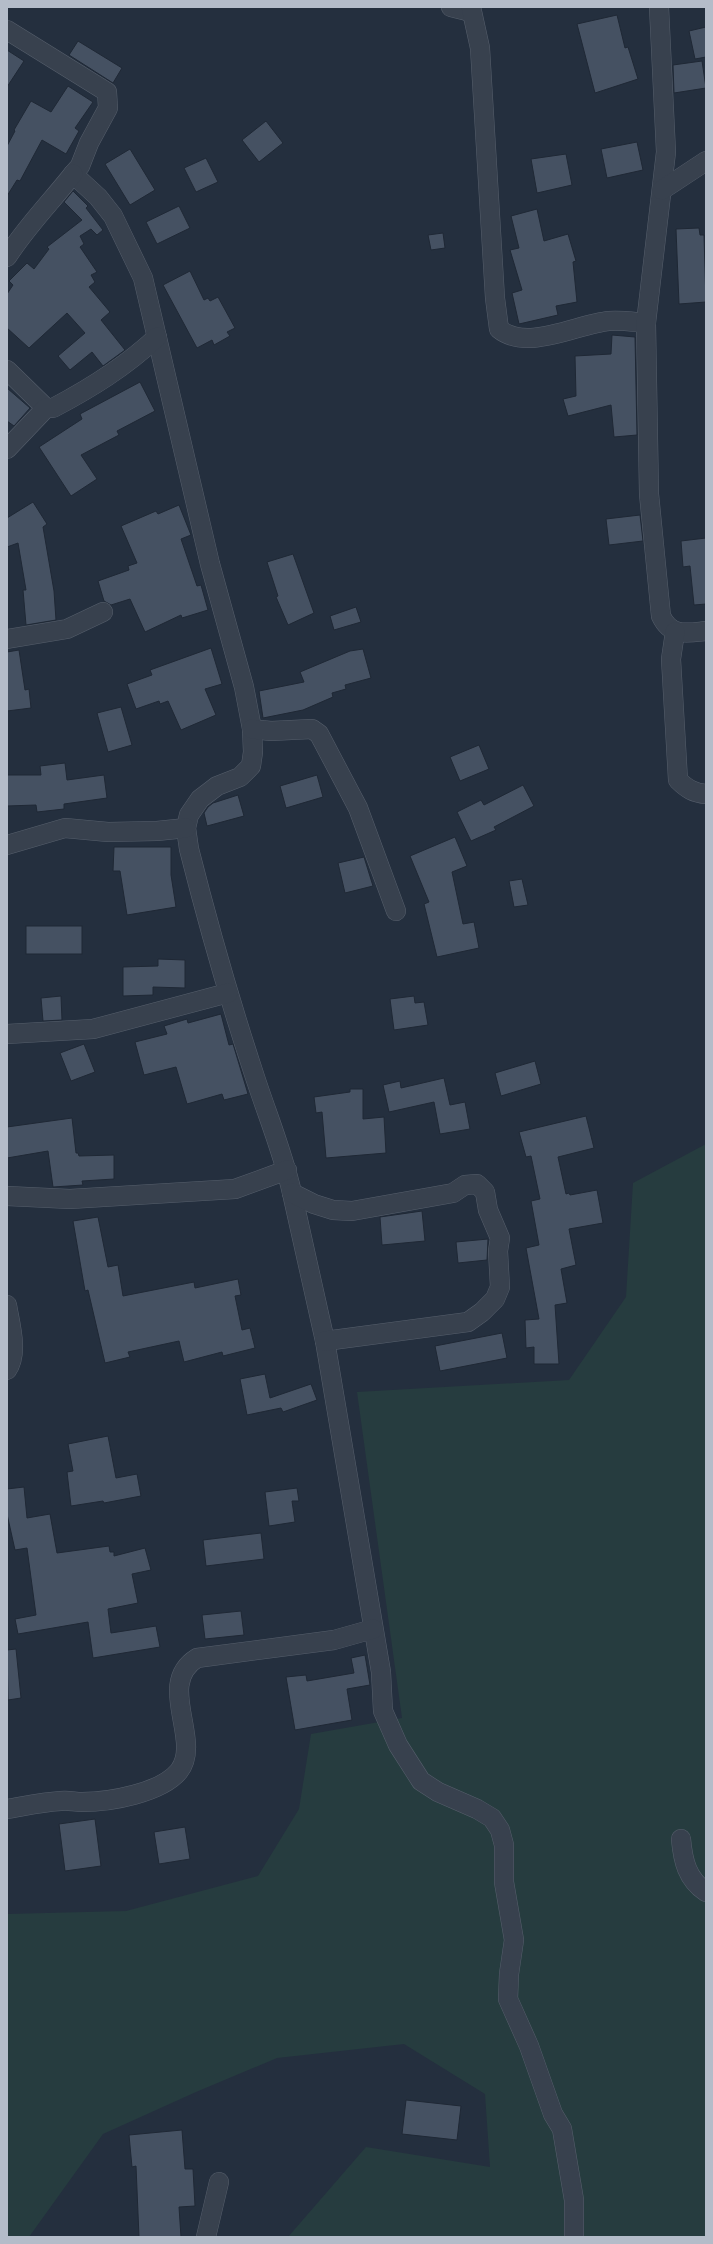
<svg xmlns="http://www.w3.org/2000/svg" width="713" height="2244" viewBox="0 0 713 2244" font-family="Ubuntu,sans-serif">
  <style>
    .green { fill: #263c3f }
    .building { fill: #455162; stroke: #1f2835 }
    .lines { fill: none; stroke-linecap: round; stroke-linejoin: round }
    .minor-casing { stroke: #565f6c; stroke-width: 20 }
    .minor { stroke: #38414e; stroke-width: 19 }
  </style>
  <rect width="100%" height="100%" fill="#242f3e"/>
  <path class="green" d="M706,1144V2237H288L366,2147L490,2167L485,2094L404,2044L277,2058L196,2092L103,2134L29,2237H7V1914L126,1911L258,1876L299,1809L311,1734L402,1718L357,1392L569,1380L626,1297L633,1183Z"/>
  <g class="building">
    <path d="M617,15L625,48L628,47L638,79L595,93L577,24Z"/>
    <path d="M706,27V57L695,59L689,31Z"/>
    <path d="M78,41L122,68L113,83L69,55Z"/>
    <path d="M7,50L24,61L7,87Z"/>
    <path d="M702,61L706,88L674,93L673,65Z"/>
    <path d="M68,86L93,102L75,128L79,131L66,154L42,140L20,181L17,180L7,196V146L15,131L14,130L31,101L51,112Z"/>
    <path d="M266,121L283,143L259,162L242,140Z"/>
    <path d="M637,142L643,170L607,178L601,149Z"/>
    <path d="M130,149L155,190L130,205L105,164Z"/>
    <path d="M566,154L572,185L537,193L531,159Z"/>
    <path d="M206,158L218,182L196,192L184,168Z"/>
    <path d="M73,191L88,206L86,208L103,230L97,235L91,229L80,236L84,244L80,247L97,272L91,275L95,282L89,287L110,312L101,320L125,350L103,366L92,352L70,370L58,356L85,333L67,313L29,348L7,328V294L13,285L9,281L27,263L34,269L49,249L47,247L82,220L64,202Z"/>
    <path d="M179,206L190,228L157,244L146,222Z"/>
    <path d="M537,209L544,241L568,234L576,261L573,262L577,302L556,306L558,315L519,324L512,293L522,290L510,250L519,248L511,216Z"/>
    <path d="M699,228L700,235H704L706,302L679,304L676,229Z"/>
    <path d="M443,233L445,248L431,250L428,235Z"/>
    <path d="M190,271L204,300L208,298L210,301L218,297L235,328L227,332L230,336L214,345L212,340L197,348L163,285Z"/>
    <path d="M612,335L635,337L637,435L614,437L611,405L568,416L563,399L576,396L575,356L611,354Z"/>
    <path d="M140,382L155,411L117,431L119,435L81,455L97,479L71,496L39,447L82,419L80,414Z"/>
    <path d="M7,388L30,408L14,426L7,421Z"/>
    <path d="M33,502L47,524L43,527L54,591L56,620L26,625L23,590H26L18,543L7,547V518Z"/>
    <path d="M179,505L191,535L181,539L197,586L201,585L208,610L182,618L181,615L145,632L130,599L111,605L104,601L98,581L129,570L128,566L137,563L121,526L156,511L158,514Z"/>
    <path d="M640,515L643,541L609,545L606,519Z"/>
    <path d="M706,538V604L694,605L690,566L683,567L681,541Z"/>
    <path d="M293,554L314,613L288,625L276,597L278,596L267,562Z"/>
    <path d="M356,607L361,622L334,630L330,616Z"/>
    <path d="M211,648L222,684L205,689L216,715L181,730L168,701L160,704L159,701L136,709L127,684L152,675L150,670Z"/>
    <path d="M363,649L371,678L345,685L346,689L332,693L333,697L303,710L263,718L259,691L304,682L300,672L350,651Z"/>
    <path d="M19,650L25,690L29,689L31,708L7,711V652Z"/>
    <path d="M121,707L132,745L108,752L97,713Z"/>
    <path d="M479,745L489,769L460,781L450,757Z"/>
    <path d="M65,763L67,780L104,775L107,798L64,804V809L37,812L36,805L7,806V775H41L40,766Z"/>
    <path d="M317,775L323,797L286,808L280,786Z"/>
    <path d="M523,785L534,806L494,827L496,830L471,841L457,812L481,800L484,805Z"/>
    <path d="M238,795L244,816L207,826L204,813L208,807L213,803Z"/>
    <path d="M455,837L467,866L452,872L463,924L474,922L479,948L437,957L424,904L429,902L410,856Z"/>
    <path d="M114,847H171V875L176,907L127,915L120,871H113Z"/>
    <path d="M364,857L373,886L345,893L338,863Z"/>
    <path d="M522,879L528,905L514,907L509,881Z"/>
    <rect x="26" y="926" width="56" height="28"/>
    <path d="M158,959L185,960V988L153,987V995L123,996V967L158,966Z"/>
    <path d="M61,996L62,1020L43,1021L41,998Z"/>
    <path d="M414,996L415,1003L424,1002L428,1025L394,1030L390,999Z"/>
    <path d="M221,1014L229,1045L233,1044L248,1094L224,1100L222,1094L187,1104L176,1067L144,1075L135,1042L167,1034L164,1026L187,1019L188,1023Z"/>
    <path d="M84,1044L95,1072L71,1081L60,1053Z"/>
    <path d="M535,1061L541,1084L501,1096L495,1073Z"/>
    <path d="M444,1078L450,1105L465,1102L470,1129L440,1134L434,1102L389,1112L383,1085L400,1081L401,1088Z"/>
    <path d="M350,1089H363V1119L384,1117L386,1153L326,1158L322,1112L316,1113L314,1097L350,1092Z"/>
    <path d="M586,1116L594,1148L558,1157L566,1194L569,1193L570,1195L597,1190L603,1223L569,1229L576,1265L561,1269L567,1303L555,1305L559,1364H534V1347L526,1348L525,1320L539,1319L526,1248L539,1245L531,1201L540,1199L531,1156L526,1157L519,1132Z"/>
    <path d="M72,1118L76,1153H78L79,1156L114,1155V1179L82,1181L83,1185L53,1187L48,1151L7,1158V1127Z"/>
    <path d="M422,1211L425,1241L382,1245L380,1217Z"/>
    <path d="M98,1217L108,1267L118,1265L123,1296L194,1282L195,1288L238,1279L241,1295L235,1296L242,1330L250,1328L255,1348L223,1356L222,1352L184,1362L179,1341L128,1352L130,1357L105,1363L88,1290L85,1291L73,1221Z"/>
    <path d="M488,1239L487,1260L458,1263L456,1242Z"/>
    <path d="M502,1333L507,1358L440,1371L435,1346Z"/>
    <path d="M265,1374L270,1398L311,1384L317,1400L283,1412L281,1408L247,1415L240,1379Z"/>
    <path d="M108,1436L116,1478L137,1474L141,1496L104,1503L103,1501L71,1506L67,1472L73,1471L68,1444Z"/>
    <path d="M24,1487L27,1518L50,1514L57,1553L109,1546L110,1552H114V1556L145,1548L151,1570L132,1574L138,1603L108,1609L111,1633L156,1626L160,1647L93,1658L88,1622L18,1634L15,1619L36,1615L27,1548L15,1550L7,1514V1489Z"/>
    <path d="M297,1488L299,1501H292L295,1522L269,1526L265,1492Z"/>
    <path d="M261,1533L264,1559L206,1566L203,1540Z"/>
    <path d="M241,1611L244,1635L205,1639L202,1615Z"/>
    <path d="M16,1649L21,1698L8,1700L7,1650Z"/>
    <path d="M365,1655L370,1685L347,1689L352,1720L295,1730L286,1677L306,1675L307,1681L354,1673L351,1658Z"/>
    <path d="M95,1819L101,1866L65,1871L59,1824Z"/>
    <path d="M185,1827L190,1859L159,1864L154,1832Z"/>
    <path d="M406,2100L461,2106L457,2140L402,2134Z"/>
    <path d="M182,2130L185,2169H193L195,2206L179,2207L181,2237H139L136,2166L132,2167L129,2135Z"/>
  </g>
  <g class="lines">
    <defs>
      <g id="minor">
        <path d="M451,7L471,12"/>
        <path d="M471,7L480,48L495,298L499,329C527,352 577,324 609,321C621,320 634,322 646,323"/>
        <path d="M659,7L666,152L646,323L649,494L661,616C671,637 686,633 706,631"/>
        <path d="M7,30L107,92L108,108L89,143L80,166L73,174L98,197L113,216L143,278L210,564L244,687L252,729L253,752L251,766L240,777L217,786L200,799L189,815L186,828L189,849C208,924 229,998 253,1071C266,1112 283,1152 292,1193L325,1341L381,1672L383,1711L398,1745L421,1781L438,1792L477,1809L492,1818L500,1830L504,1845V1882L514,1940L509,1974L508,1999L529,2046L553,2114L562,2129L574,2200V2237"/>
        <path d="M662,190L706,161"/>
        <path d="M7,257C26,227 51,202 73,174"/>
        <path d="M7,370L46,408"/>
        <path d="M7,449L46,408H53C91,388 125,367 157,337"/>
        <path d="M675,632L671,659L678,780C687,789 694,793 706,794"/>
        <path d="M7,639L67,629L103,612"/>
        <path d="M252,729L271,731L312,729L319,734L358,808L396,911"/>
        <path d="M7,845L65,828L108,832L157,831L186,828"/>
        <path d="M7,1034L93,1029L228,993"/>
        <path d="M292,1193L314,1204L333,1210L352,1211L453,1193L465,1185L477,1184L485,1192L488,1210L500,1238L498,1251L500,1287L495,1299L482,1312L468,1322L325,1341"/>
        <path d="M7,1196L70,1199L235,1189L287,1170"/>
        <path d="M7,1305C10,1324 19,1353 7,1370"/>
        <path d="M7,1809C25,1806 43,1802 61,1801C68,1800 75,1802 82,1802C110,1802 161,1793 179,1771C203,1740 155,1684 197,1658L334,1640L373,1629"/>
        <path d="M681,1839C683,1861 687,1879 706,1892"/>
        <path d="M206,2237L219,2182"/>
      </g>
    </defs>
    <use href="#minor" class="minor-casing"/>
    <use href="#minor" class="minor"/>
  </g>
  <rect width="713" height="2244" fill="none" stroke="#b4bcc9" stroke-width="16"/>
</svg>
